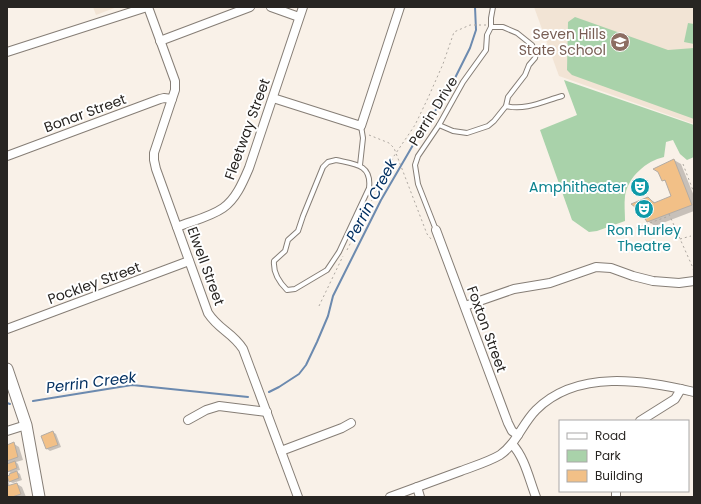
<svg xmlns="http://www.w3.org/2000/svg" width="701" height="504" viewBox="0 0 701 504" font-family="Poppins,sans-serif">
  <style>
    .built { fill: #f2e4d5 }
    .green { fill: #a9d2aa }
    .shadow { fill: #0003 }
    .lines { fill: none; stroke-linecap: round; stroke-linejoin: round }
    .stream { stroke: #6c8aaf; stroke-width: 2 }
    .building { fill: #f2c087; stroke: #b4aca4 }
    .service-casing { stroke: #867e76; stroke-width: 6 }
    .minor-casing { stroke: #867e76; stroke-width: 10 }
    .secondary-casing { stroke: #867e76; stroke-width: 13 }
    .path { stroke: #aea8a1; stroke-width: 1; stroke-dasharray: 2 3; stroke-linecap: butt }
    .service { stroke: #fff; stroke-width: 4 }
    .minor { stroke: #fff; stroke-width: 8 }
    .secondary { stroke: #fff; stroke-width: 11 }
    .labels { text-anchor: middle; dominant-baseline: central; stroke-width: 4; stroke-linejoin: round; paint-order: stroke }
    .education-label { font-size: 14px; fill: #785e54; stroke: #fff; text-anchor: end }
    .street-label { font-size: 14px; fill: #282522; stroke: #fff }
    .culture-label { font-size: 14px; fill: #0d838f; stroke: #fff; text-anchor: end }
    .water-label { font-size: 15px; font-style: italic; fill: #033061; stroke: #fff }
  </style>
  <rect width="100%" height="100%" fill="#f9f1e8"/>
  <g class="built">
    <path d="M93,7H117L96,15Z"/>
    <path d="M534,7H694V124L559,76Z"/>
  </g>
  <g class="green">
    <path d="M575,17L668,50L694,48V119L572,75L567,70L568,22Z"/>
    <path d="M688,23L694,24V44L684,42Z"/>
    <path d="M564,80L694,125V157L687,160L680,154L673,140L666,142L664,157C646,161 628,177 625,196C624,204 625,213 625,221L597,231L589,232L572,220L540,130L577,115Z"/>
  </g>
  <g class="shadow">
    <path d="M674,160L681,164L694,196V211L655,226L638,215L648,198L656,203L672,197L667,182L663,180L660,172L655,169Z"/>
    <path d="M53,432L56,434L61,447L50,451L47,449Z"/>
    <path d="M14,444L19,447L23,460L16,462L18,464L20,470L16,471L20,474L22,480L13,483L8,481L10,486L17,484L22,487L26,497H7V477L11,476L12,474L7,470V446Z"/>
  </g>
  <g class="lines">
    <g class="stream">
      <path d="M269,392L279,387L299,374L306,365L317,342L328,316L333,296L381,200L420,133L448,92L470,48L476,30L475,7"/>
      <path d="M33,401L132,385L248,397"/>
      <path d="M7,403L10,404"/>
    </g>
  </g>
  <g class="building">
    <path d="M674,159L692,205L647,222L643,215H637L635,207L631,204L648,197L654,203L671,196L665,180L662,181L658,172L653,169Z"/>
    <path d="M53,431L58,445L46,449L41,436Z"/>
    <path d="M14,442L18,457L7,461V445Z"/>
    <path d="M15,461L17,468L7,472V464Z"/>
    <path d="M17,471L19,478L9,482L7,476L10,475L9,474Z"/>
    <path d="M17,483L21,494L12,497H7V486Z"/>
  </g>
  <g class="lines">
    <defs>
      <g id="service">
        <path d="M506,106C525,111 544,101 562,96"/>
        <path d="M439,125L453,131L467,133L488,126L494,121L506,106L508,97L525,75L529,65L535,58L536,54L532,45L517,33L503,27H491"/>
        <path d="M336,160C354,164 372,164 369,188L339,252L327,270L295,289L287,290C279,282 273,272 274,261L285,251L288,240L298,231L303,216L323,167L328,162Z"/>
        <path d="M360,165L363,138L361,126"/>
        <path d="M436,230L418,184L415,165L418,156L439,125L463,82L486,50L487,35L491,27V18L493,7"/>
      </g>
      <g id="minor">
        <path d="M148,7L175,81V90L154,153V160L156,169L208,313C219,330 232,332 243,349L298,497"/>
        <path d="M271,7L299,17"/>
        <path d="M160,41L250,7"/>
        <path d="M7,52L147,7"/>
        <path d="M273,98L361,126L400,7"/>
        <path d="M7,156L160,99L164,98L172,99"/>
        <path d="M177,227C192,221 210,217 223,208C236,199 243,182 249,168L303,7"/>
        <path d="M436,230L508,423L512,431L518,435"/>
        <path d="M465,306L514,289L550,283L596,267L611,268L633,276L653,281L679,283L694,281"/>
        <path d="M7,329L189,261"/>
        <path d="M188,420L206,410L219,406L267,412"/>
        <path d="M640,421L675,399L681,389"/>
        <path d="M7,431L26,425"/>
        <path d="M512,444C525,458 529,479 536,497"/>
        <path d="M281,451L342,428L351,423"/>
        <path d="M417,487L420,497"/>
        <path d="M616,491V497"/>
        <path d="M390,497C414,488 437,480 461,471C474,466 488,462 500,455C517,443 522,424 536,410C577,369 644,380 694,392"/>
      </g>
      <path id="secondary" d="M7,369L26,425L39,497"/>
    </defs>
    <use href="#service" class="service-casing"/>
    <use href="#minor" class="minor-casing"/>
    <use href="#secondary" class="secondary-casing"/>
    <g class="path">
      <path d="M369,135L389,143L394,148L427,234L431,239"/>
      <path d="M683,164L694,193"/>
      <path d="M669,214L693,268L694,273"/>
      <path d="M636,228L669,216"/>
      <path d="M680,239L691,236"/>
      <path d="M347,250L394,156L415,125L428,98L443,64L454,32L470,25H486"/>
      <path d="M319,306L343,256"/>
    </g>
    <use href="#service" class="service"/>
    <use href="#minor" class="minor"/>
    <use href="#secondary" class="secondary"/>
  </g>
  <defs>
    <symbol id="school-disc" viewBox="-11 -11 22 22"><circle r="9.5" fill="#8d6e63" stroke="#fff"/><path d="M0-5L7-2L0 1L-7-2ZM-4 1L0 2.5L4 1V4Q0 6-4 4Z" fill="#fff"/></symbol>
    <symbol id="theatre-disc" viewBox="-11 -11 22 22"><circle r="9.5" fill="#0f9aa8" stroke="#fff"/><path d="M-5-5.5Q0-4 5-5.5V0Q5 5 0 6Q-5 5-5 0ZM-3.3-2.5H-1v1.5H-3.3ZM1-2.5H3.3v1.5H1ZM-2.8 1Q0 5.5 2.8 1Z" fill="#fff"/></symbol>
  </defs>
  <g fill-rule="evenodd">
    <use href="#school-disc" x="609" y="31" width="22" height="22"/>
    <use href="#theatre-disc" x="629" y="176" width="22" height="22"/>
    <use href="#theatre-disc" x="633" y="198" width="22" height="22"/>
  </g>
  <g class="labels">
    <g class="education-label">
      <text x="606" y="34">Seven Hills<tspan x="606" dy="16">State School</tspan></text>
    </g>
    <g class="street-label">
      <text transform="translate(433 111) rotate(-58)">Perrin Drive</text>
      <text transform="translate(85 113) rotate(-20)">Bonar Street</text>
      <text transform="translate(247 129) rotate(-70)">Fleetway Street</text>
      <text transform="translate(206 266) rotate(70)">Elwell Street</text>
      <text transform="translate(94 283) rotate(-20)">Pockley Street</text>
      <text transform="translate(487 329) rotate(70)">Foxton Street</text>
    </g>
    <g class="culture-label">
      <text x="626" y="187">Amphitheater</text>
      <text x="644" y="230" text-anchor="middle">Ron Hurley<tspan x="644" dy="16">Theatre</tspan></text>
    </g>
    <g class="water-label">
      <text transform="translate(371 200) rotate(-62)">Perrin Creek</text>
      <text transform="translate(91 382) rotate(-7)">Perrin Creek</text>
    </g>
  </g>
  <rect width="701" height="504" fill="none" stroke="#282522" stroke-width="16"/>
  <rect x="559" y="420" width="130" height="72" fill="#ffffff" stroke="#a9a8a7"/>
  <rect x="567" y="433" width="20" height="6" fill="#ffffff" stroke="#a9a8a7"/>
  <text x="595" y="440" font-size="12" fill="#282522">Road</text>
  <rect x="567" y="450" width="20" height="12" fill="#a9d2aa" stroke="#a9a8a7"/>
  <text x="595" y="460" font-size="12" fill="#282522">Park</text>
  <rect x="567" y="470" width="20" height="12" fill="#f2c087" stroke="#a9a8a7"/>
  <text x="595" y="480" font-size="12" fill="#282522">Building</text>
</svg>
